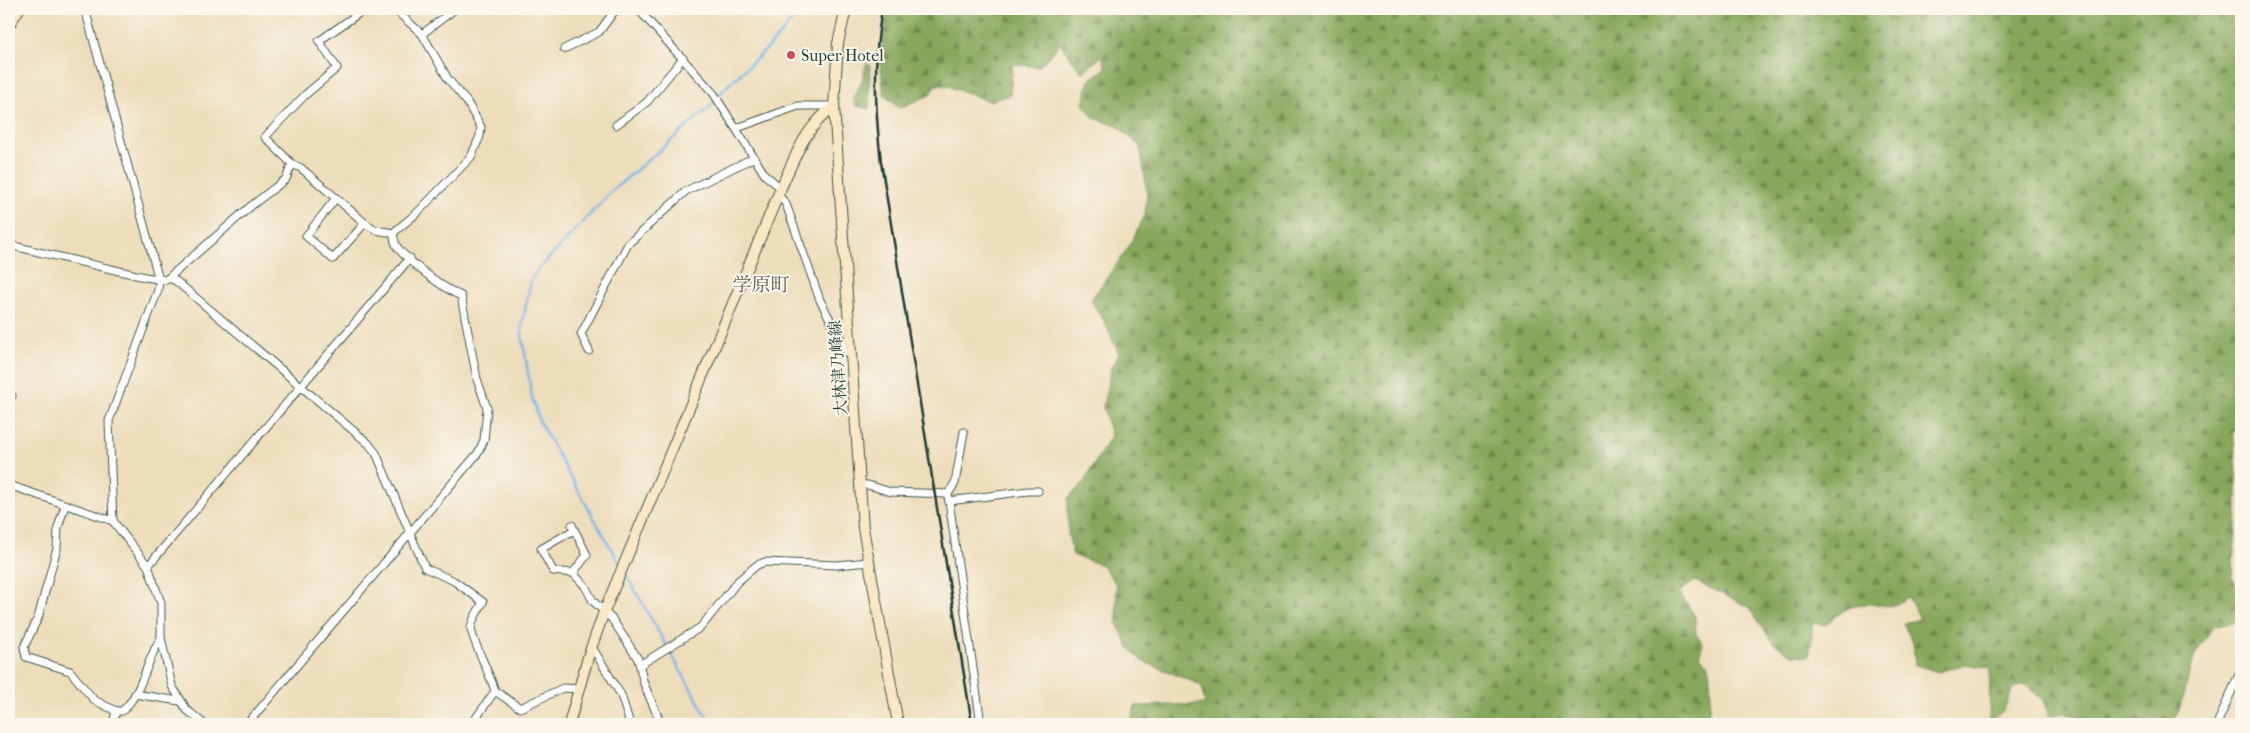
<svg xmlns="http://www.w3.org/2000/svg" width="2250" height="733" viewBox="0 0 2250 733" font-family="'IM FELL French Canon','Noto Serif JP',serif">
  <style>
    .forest { fill: url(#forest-firs); stroke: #537248 }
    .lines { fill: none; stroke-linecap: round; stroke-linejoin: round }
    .stream { stroke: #77b4e9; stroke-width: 2.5 }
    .street-casing { stroke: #3e5548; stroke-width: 9 }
    .secondary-casing { stroke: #3e5548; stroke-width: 12 }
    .street { stroke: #fff; stroke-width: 7 }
    .secondary { stroke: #fae7c3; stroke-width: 10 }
    .rail { stroke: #1f3d34; stroke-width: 2.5 }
    .poi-dot { fill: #d1495b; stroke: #fbf7ec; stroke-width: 2 }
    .labels { text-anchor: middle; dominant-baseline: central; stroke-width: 4; stroke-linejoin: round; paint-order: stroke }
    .poi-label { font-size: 16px; fill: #1f3d34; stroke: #fbf7ec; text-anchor: start }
    .street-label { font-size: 16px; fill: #1f3d34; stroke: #fbf7ec }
    .quarter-label { font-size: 19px; fill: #635a4e; stroke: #fbf7ec }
  </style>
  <defs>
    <pattern id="forest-firs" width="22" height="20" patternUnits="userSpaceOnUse" patternTransform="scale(1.25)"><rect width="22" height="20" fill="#87a75b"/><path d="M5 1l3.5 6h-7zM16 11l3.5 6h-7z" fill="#6e894c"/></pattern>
  </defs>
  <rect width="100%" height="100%" fill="#fbf7ec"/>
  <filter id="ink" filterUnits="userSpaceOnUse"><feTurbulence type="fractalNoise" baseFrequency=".02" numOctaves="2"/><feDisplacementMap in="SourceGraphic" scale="10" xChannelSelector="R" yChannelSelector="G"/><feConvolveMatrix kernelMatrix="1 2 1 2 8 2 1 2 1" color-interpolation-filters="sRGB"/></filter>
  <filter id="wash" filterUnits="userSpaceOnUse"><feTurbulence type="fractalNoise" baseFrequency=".0096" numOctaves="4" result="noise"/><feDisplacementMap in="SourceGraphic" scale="20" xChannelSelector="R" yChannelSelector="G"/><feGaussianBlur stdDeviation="1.12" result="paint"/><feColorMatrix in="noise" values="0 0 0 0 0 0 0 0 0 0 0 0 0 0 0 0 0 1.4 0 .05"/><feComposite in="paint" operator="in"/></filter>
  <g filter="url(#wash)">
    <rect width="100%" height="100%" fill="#edddbb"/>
    <g class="forest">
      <path d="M888,9H2241V433L2233,430L2237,473V516L2232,577L2241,592V621L2213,627L2195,655L2178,713L2171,724H2109L2064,713L2049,716L2042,699L2024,684L2014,688L2003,711L1989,721L1990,668L1965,664L1939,672L1915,665L1913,643L1903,623L1920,619L1908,597C1887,612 1886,603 1863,604C1848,605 1836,616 1825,625L1812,623V641L1809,656L1792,655L1773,643L1749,607L1695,581L1679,592L1695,616L1696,634L1703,644L1699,656L1709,665L1711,694L1707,724H1130L1135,706L1205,704L1201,685L1142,661L1128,646L1117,623L1116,584L1102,565L1073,555L1068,533V498L1083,483L1111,436L1103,407L1111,368L1119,354L1105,323L1091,300L1128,248L1145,215L1147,193L1140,146L1117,126L1094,118L1083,104L1089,80L1106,68L1102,56L1082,73L1060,44L1039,67L1013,64L1010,95L989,101L948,86L935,85L930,95L899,108L884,95L880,61Z"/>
      <path d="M866,64L870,65L869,109L856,106L853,100L862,81Z"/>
    </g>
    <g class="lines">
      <g class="stream">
        <path d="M620,564L540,423L532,397L521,329L531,280L535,273L613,190L709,108L724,89L769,47L802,9"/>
        <path d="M624,571L711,724"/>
      </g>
    </g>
  </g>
  <g filter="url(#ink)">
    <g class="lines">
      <defs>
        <g id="street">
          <path d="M85,9L159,280L158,290L109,421L113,521"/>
          <path d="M365,9L319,41L337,68L305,95L265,137L292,164L301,168L365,223L376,230L393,233L418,212L471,157L480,136L481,127L467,102L448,79L422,34L394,9"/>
          <path d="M638,9L714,94L765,175L781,188"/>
          <path d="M422,34L455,9"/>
          <path d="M564,49L599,32L616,9"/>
          <path d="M616,125L647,102L683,58"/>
          <path d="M737,128L798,106H834"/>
          <path d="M778,195L786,204L820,300L850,358"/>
          <path d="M336,198L306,236L333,259L365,223"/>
          <path d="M9,245L145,277L166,280L251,206L286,179L292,164"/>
          <path d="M169,278L176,281L368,443L376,453L425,568L454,581L483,602C479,610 472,619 471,628C471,638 491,676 495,691L476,718V724"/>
          <path d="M589,351L581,334L628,244L686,191L753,158"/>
          <path d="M9,396H12"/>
          <path d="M9,485L113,521L148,566L161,603V638L172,686L187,710L204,724"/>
          <path d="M860,485H868L891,492L948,494L981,724"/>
          <path d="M948,494L955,483L964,432"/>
          <path d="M949,501L1028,491H1038"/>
          <path d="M65,506L58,527L57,548L38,618L24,647L26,657L70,671L94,700L116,711H122C143,693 146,660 161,638"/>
          <path d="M572,525L587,555L573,573"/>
          <path d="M574,530L541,549L553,571L573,573L585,586L593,601L612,619L638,659L644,684L661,724"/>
          <path d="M148,566L410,258"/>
          <path d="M592,647L621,695L630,724"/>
          <path d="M640,665L701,627L738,581L757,565L765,562L837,565L869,562"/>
          <path d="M495,691L520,708L563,688L579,689"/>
          <path d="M135,694L179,701"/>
          <path d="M113,724L116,711"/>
          <path d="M247,724L478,453L484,440L487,408L477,379L461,296C444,289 409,262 398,248C395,245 394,238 393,233"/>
          <path d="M2217,724L2241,670"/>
        </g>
        <g id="secondary">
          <path d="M846,9L838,43L834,106L863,528L898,724"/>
          <path d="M9,25L19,9"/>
          <path d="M569,724L588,657L604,612L781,188C796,155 804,129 834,106"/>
        </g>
      </defs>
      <use href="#street" class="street-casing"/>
      <use href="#secondary" class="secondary-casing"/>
      <use href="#street" class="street"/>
      <use href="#secondary" class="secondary"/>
      <path class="rail" d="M882,9C873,61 875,109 881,162L972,724"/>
    </g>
  </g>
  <circle class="poi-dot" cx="791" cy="55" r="5"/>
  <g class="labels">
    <g class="poi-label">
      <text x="801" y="55">Super Hotel</text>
    </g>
    <g class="street-label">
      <text transform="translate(838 368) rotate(-94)">大林津乃峰線</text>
    </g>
    <g class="quarter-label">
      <text x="761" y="285">学原町</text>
    </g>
  </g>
  <rect width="2250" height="733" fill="none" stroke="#fbf7ec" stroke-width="30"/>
</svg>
